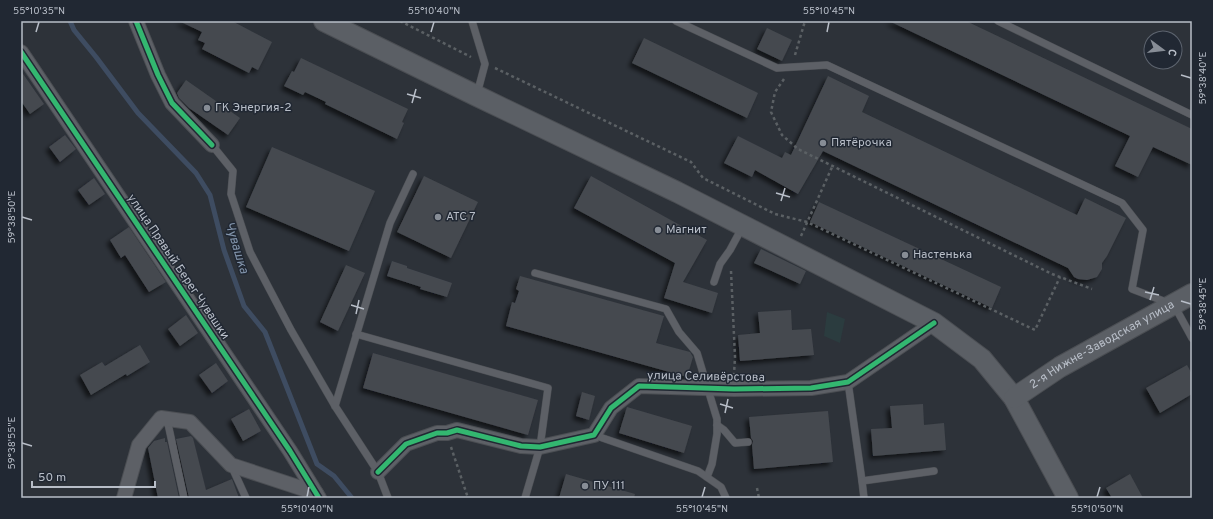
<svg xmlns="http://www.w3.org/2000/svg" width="1213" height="519" viewBox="0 0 1213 519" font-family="Overpass,sans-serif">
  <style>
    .green { fill: #2b3c3f }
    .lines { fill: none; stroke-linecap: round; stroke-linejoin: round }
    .stream { stroke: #3e4c61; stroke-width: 5 }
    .building { fill: #45494f; filter: url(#shadow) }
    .lane-casing { stroke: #4b4e53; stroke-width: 8 }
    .street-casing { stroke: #4b4e53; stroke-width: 16 }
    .secondary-casing { stroke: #4b4e53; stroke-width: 22 }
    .path { stroke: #5b6064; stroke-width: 2.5; stroke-dasharray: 3 3; stroke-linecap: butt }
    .lane { stroke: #5d6066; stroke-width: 7 }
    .street { stroke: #5d6066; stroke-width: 14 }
    .secondary { stroke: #5b5f65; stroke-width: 20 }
    .cycleway-casing { stroke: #212833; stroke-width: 8 }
    .cycleway { stroke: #33b770; stroke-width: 5 }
    .ticks { fill: none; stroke: #b8bec8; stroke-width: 1.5 }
    .poi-dot { fill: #878d96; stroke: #212833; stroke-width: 1.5 }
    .labels { text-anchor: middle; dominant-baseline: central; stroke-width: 3; stroke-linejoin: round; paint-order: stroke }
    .poi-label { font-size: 12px; fill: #b8bec8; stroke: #212833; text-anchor: start }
    .street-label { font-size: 12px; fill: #b8bec8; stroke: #212833 }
    .water-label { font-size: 13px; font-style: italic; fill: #8395ac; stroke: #212833 }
    .neatline { fill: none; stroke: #b8bec8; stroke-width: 1.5 }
    .ticks-label { font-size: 10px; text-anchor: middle; fill: #b8bec8 }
  </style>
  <defs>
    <filter id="shadow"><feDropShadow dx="-3.5" dy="3.5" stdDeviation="2" flood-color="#0009"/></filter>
  </defs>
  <rect width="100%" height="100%" fill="#2d3239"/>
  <path class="green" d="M827,312L845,319L840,343L824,336Z"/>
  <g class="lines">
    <path class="stream" d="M70,21L74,30L96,57L138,113L196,173L210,195L224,250L244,306L265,332L317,464L334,476L352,498"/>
  </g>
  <g class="building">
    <path d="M179,21H232L272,42L258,70L252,67L249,73L202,49L205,43L198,40L202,32Z"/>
    <path d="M889,21H966L1192,129V165L1153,147L1138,177L1115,166L1130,136Z"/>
    <path d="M767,28L792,40L782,61L757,49Z"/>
    <path d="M644,38L758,93L747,118L632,63Z"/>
    <path d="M301,58L408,109L402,122L404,123L397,139L325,104L326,102L305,92L303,95L284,86L292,71L294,72Z"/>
    <path d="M21,71L44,104L30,114L21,101Z"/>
    <path d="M828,76L869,96L862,112L1077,215L1085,198L1126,218L1107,256L1102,263V269L1097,277L1087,280L1078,279L1074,277L1068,268L823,151L798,194L755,170L752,177L724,163L738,136L782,158L785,152L791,155Z"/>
    <path d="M186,80L240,118L228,135L189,108L179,98L177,93Z"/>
    <path d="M65,135L76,149L60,162L49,147Z"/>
    <path d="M272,147L375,191L349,251L246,207Z"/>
    <path d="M424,176L478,202L451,258L397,232Z"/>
    <path d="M591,176L707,240L683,282L718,293L712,313L664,298L675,263L574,208Z"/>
    <path d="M94,178L105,194L89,205L78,190Z"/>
    <path d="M819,202L1001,287L992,308L810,222Z"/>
    <path d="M129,227L166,282L149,292L125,255L121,258L110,240Z"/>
    <path d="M761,249L806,271L800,284L754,263Z"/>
    <path d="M392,261L407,266V268L452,283L447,297L420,289L421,287L387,276Z"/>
    <path d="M346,265L365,273L338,331L320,322Z"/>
    <path d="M520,276L664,316L656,343L690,352L693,357L687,377L506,326L512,302L515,303L519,291L516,289Z"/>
    <path d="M791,310L792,330L811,329L814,355L740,361L738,335L760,333L758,312Z"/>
    <path d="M186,315L198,333L180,346L168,329Z"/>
    <path d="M140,345L150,362L127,376L126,374L91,395L80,375L102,362L105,366Z"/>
    <path d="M373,353L538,400L528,435L363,388Z"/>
    <path d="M216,363L228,381L212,393L199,375Z"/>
    <path d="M1187,365L1192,374V394L1160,413L1146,388Z"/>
    <path d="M582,392L595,396L589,420L576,416Z"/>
    <path d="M923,404L924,425L944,423L946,450L873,456L871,429L892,428L890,406Z"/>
    <path d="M627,407L692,426L684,453L619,433Z"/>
    <path d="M249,409L261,431L243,441L231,419Z"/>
    <path d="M828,411L833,462L754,469L752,445L753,441L751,438L749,417Z"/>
    <path d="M191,436L193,438L206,490L232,479L239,498H189L176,439Z"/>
    <path d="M165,438V442H167L179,498H158L148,448L154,441Z"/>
    <path d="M566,474L635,494L634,498H559Z"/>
    <path d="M1130,474L1143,498H1112L1106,488Z"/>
  </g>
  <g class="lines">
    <defs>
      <g id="lane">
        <path d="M472,21L485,64L477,94"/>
        <path d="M676,21L777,68L827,65L1122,203L1143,230L1132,289L1174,305L1192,338"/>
        <path d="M998,21L1192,115"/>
        <path d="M212,145L233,171L231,194L250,252L291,330L335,406L378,472L388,498"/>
        <path d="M535,273L666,309L679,332L697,353L717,419V434L712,464L707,477"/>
        <path d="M714,282L720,264L730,250L743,226"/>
        <path d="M356,334L548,388L540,447L525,498"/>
        <path d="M848,382L862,481L934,471"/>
        <path d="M335,406L390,223L413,174"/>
        <path d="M167,419L184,498"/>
        <path d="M717,425L724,430L735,443L748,442"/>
        <path d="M594,435L698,471L721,487L726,498"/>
        <path d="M231,465L246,498"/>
        <path d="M862,481L864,498"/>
      </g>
      <g id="street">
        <path d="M136,21L158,75L172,103L212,145"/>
        <path d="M21,52L290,451L319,498"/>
        <path d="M378,472L406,444L437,433H447L457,430L521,446L540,447L594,435L611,408L639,386L734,389L811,388L848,382L934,323"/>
        <path d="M124,498L139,445L161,418L190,422L231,465L316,493"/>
      </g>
      <g id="secondary">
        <path d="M324,21L477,96L677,192L934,323L982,359L1014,398L1068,498"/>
        <path id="s1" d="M1014,398L1060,367L1192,294"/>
      </g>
    </defs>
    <use href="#lane" class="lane-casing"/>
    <use href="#street" class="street-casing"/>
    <use href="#secondary" class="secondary-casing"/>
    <g class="path">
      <path d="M400,21L471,57"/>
      <path d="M795,55L805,21"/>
      <path d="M495,68L691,162L703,178L775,214L807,222L1035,330L1060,277"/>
      <path d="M784,79L775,92L771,112L782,135L798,149L1052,274L1092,289"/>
      <path d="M801,236L833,165"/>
      <path d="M731,271L735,357L734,374"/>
      <path d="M451,447L468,498"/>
      <path d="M757,488L759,498"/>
    </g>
    <use href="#lane" class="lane"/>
    <use href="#street" class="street"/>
    <use href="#secondary" class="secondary"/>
    <defs>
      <g id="cycleway">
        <path d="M136,21L158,75L172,103L212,145"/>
        <path d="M21,52L290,451L319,498"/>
        <path d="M378,472L406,444L437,433H447L457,430L521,446L540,447L594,435L611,408L639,386L734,389L811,388L848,382L934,323"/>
      </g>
    </defs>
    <use href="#cycleway" class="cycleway-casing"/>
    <use href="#cycleway" class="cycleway"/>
  </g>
  <path class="ticks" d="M36,32L39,22M431,32L434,22M827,32L829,22M1181,75L1191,78M407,94L421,98M412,103L416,89M776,193L790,197M781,201L785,188M22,217L32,220M1145,292L1159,295M1150,300L1154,287M1181,301L1191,304M351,305L364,309M356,314L359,300M720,404L733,408M725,413L728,399M22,443L32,446M307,497L309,487M702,497L705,487M1097,497L1100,487"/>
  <g class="poi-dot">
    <circle cx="207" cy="108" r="4"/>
    <circle cx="823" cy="143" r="4"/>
    <circle cx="438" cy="217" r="4"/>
    <circle cx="658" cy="230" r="4"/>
    <circle cx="905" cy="255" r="4"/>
    <circle cx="585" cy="486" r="4"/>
  </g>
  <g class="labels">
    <g class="poi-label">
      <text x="215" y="108">ГК Энергия-2</text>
      <text x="831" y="143">Пятёрочка</text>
      <text x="446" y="217">АТС 7</text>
      <text x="666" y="230">Магнит</text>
      <text x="913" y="255">Настенька</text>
      <text x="593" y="486">ПУ 111</text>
    </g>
    <g class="street-label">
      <text transform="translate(178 267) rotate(56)">улица Правый Берег Чувашки</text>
      <text stroke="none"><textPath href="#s1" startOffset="103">2-я Нижне-Заводская улица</textPath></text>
      <text transform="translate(706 377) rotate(1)">улица Селивёрстова</text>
    </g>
    <g class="water-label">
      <text transform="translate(236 248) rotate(73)">Чувашка</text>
    </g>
  </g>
  <rect width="1213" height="519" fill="none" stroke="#212833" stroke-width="44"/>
  <g transform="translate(1163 50) rotate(105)"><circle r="19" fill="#212833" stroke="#5d646f"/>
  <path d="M0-3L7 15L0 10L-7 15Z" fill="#878d96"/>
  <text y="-6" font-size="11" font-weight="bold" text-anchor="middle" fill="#b8bec8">С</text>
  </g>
  <path d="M32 481v6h123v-6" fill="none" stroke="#b8bec8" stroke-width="2"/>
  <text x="38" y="481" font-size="12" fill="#b8bec8" stroke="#212833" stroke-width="3" paint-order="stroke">50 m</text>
  <rect x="22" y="22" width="1169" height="475" class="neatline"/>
  <g class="ticks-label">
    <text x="39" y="14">55°10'35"N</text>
    <text x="434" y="14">55°10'40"N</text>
    <text x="829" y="14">55°10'45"N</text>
    <text transform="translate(1202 78) rotate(-90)" y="4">59°38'40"E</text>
    <text transform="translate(11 217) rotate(-90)" y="4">59°38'50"E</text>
    <text transform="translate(1202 304) rotate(-90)" y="4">59°38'45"E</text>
    <text transform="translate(11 443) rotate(-90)" y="4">59°38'55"E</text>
    <text x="307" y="512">55°10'40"N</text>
    <text x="702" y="512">55°10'45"N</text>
    <text x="1097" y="512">55°10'50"N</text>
  </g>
</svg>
